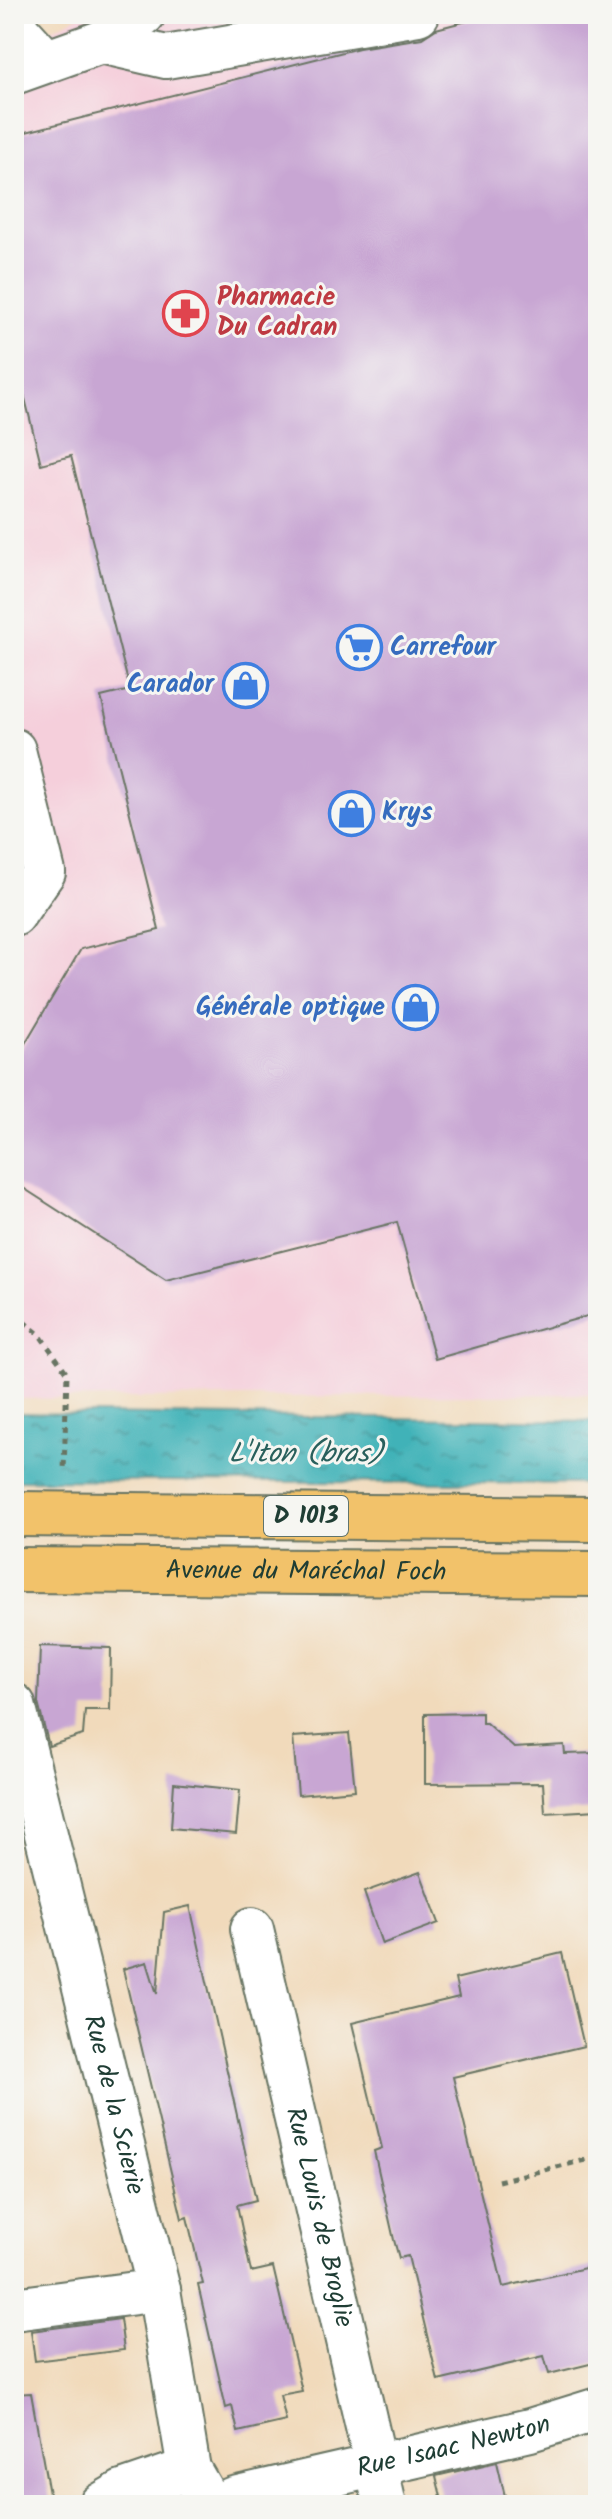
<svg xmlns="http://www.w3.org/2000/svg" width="612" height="2519" viewBox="0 0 612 2519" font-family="Kalam,sans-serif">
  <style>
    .built { fill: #f5cfdb }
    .water { fill: url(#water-ripples); stroke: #307876; stroke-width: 2 }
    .building { fill: #c8a6d3 }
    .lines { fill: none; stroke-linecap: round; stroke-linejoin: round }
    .minor-casing { stroke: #687463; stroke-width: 46 }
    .major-casing { stroke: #687463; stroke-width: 48 }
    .path { stroke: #687463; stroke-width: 5; stroke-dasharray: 6 6; stroke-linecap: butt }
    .minor { stroke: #fff; stroke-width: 42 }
    .major { stroke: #f2c26a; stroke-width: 44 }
    .labels { text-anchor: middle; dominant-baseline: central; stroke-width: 6; stroke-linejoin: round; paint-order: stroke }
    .shield { fill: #f6f6f2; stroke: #60746d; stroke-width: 2 }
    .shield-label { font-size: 24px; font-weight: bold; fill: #1f3d34 }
    .health-label { font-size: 26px; font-weight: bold; fill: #be3a42; stroke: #f6f6f2; text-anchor: start }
    .shop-label { font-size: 26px; font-weight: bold; fill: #366cbe; stroke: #f6f6f2; text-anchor: start }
    .street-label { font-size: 26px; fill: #1f3d34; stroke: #f6f6f2 }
    .water-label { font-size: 28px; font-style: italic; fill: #29605c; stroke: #f6f6f2 }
  </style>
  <defs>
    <pattern id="water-ripples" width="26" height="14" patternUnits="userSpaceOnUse" patternTransform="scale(2)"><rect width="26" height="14" fill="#41b2b8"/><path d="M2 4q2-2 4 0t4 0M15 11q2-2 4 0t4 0" fill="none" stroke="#369296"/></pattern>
  </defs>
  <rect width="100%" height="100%" fill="#f6f6f2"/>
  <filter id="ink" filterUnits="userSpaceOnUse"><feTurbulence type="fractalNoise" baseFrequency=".0125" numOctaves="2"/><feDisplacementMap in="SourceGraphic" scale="16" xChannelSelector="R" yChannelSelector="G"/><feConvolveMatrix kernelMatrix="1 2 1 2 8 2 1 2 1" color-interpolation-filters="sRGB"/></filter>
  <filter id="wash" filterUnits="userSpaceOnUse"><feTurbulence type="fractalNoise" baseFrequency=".006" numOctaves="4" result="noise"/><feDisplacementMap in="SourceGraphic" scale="32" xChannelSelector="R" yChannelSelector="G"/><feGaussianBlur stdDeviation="1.8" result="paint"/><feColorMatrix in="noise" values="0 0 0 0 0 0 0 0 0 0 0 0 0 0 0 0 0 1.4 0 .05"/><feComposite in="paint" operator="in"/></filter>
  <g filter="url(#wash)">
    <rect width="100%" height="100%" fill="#f1dabb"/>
    <path class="built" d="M83,14H598V1394L14,1399V48Z"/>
    <path class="water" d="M14,1413L598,1421V1484L14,1480Z"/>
    <g id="blocks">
      <g class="building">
        <path d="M494,14H598V1313L435,1359L397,1222L166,1280L14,1182V1062L81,949L159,930L101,697L130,690L71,456L41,464L22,386L14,388V135L359,48L422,38L436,29Z"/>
        <path d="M40,1646L111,1648L110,1710H85L83,1735L49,1746L38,1703Z"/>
        <path d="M482,1713V1723H486L514,1748L564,1745L565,1754L598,1753V1810L545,1813L543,1783L425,1784V1714Z"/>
        <path d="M349,1733L355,1790L298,1795L293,1737Z"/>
        <path d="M174,1783L240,1790L236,1834L171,1828Z"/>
        <path d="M420,1872L439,1923L382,1944L364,1892Z"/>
        <path d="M190,1906L256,2200L237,2205L251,2272L273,2267L302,2391L280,2395L286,2421L238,2432L232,2406L226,2408L198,2285L203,2284L187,2217L182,2219L123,1969L147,1962L157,1994L164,1912Z"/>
        <path d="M562,1953L584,2046L453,2077L503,2287L598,2265V2362L549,2374L544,2356L438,2381L408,2256L399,2258L394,2240L374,2151L382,2148L352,2023L459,1997L455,1979Z"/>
        <path d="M120,2319L124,2350L35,2361L31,2331Z"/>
        <path d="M31,2393L51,2505H14V2394Z"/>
        <path d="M497,2462L507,2505H443L436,2476Z"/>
      </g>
    </g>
  </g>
  <g filter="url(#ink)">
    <use href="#blocks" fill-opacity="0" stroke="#687463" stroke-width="2"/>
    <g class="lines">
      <defs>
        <g id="minor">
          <path d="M14,26L46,61"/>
          <path d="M101,42L166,57L418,14"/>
          <path d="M14,73L101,42L144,14"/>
          <path d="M14,750L44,872L14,915"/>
          <path id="s1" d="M14,1705L159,2290L189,2469L210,2505"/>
          <path id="s2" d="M252,1929L385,2505"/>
          <path d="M14,2309L159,2290"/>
          <path d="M100,2505L122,2492L189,2469"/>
          <path id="s3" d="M217,2505L234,2498L530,2430L598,2409"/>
        </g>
        <g id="major">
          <path d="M14,1514L598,1519"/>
          <path id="s4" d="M14,1570L598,1574"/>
        </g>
      </defs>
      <use href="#minor" class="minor-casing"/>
      <use href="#major" class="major-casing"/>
      <g class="path">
        <path d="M14,978L22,956"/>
        <path d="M14,1042L22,1049"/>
        <path d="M14,1314L39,1334L67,1373L64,1471"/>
        <path d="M498,2181L598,2157"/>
      </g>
      <use href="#minor" class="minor"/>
      <use href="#major" class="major"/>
    </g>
  </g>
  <defs>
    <symbol id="pharmacy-ring" viewBox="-11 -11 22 22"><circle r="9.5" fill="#f6f6f2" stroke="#e0444e" stroke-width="1.5"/><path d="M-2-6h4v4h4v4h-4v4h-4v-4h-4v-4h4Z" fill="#e0444e"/></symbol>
    <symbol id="supermarket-ring" viewBox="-11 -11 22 22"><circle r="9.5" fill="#f6f6f2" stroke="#3f7fe0" stroke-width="1.5"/><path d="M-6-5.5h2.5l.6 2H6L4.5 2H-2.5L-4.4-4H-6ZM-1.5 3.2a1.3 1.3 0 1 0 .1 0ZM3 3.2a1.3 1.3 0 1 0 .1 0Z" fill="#3f7fe0"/></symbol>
    <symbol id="shop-ring" viewBox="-11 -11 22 22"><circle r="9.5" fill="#f6f6f2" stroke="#3f7fe0" stroke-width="1.5"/><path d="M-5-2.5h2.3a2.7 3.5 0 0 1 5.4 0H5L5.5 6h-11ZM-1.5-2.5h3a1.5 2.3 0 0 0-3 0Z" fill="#3f7fe0"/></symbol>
  </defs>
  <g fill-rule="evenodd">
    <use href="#pharmacy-ring" x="160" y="288" width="51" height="51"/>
    <use href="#supermarket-ring" x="334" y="622" width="51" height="51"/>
    <use href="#shop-ring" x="220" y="660" width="51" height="51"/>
    <use href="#shop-ring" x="326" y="788" width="51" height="51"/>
    <use href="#shop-ring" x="390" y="982" width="51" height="51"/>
  </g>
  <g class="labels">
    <rect class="shield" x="264" y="1496" width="84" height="40" rx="6"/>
    <g class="shield-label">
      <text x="306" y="1516">D 1013</text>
    </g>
    <g class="health-label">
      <text x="217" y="298">Pharmacie<tspan x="217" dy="30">Du Cadran</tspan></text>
    </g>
    <g class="shop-label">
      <text x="390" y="648">Carrefour</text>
      <text x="214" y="685" text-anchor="end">Carador</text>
      <text x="382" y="813">Krys</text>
      <text x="385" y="1008" text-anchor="end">Générale optique</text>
    </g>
    <g class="street-label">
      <text stroke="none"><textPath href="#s4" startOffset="292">Avenue du Maréchal Foch</textPath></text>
      <text stroke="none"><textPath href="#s1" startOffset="412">Rue de la Scierie</textPath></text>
      <text stroke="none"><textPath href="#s2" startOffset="296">Rue Louis de Broglie</textPath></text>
      <text stroke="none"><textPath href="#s3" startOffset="244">Rue Isaac Newton</textPath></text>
    </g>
    <g class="water-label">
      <text x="306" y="1454">L'Iton (bras)</text>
    </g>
  </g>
  <rect width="612" height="2519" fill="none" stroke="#f6f6f2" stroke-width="48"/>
</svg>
